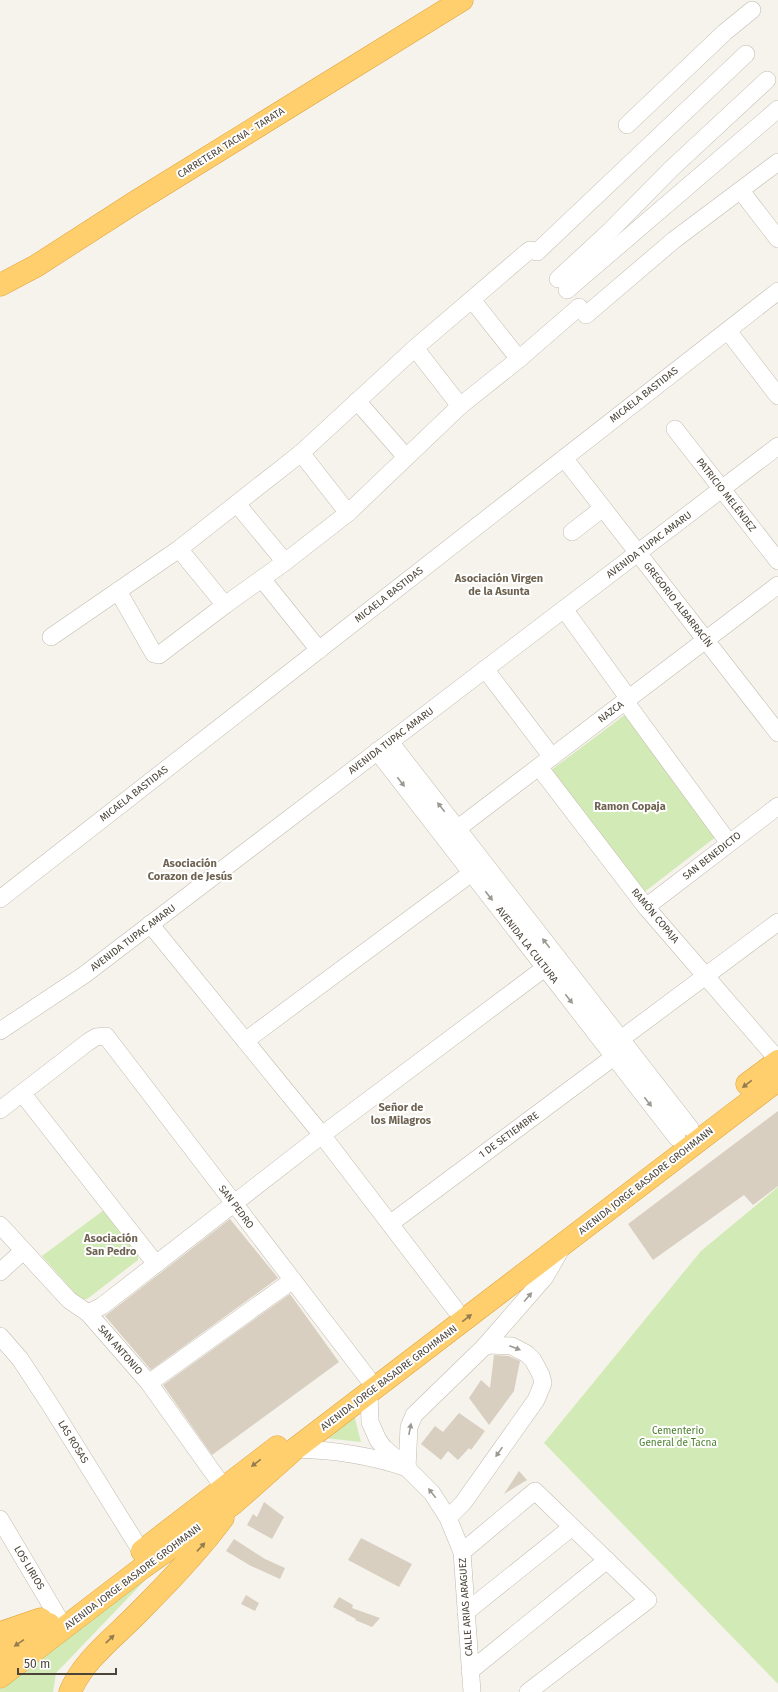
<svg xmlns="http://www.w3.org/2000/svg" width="778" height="1692" viewBox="0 0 778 1692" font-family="'Fira Sans',sans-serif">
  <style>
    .green { fill: #d2eab5 }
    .building { fill: #d8cfc1 }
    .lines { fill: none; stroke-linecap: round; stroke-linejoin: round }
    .minor-casing { stroke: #c2bbae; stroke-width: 18 }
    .highway-casing { stroke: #e0a43c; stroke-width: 23 }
    .minor { stroke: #fff; stroke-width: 17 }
    .highway { stroke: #ffcf6e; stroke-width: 22 }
    .oneway { fill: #9c9892 }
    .oneway2 { fill: #937c4e }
    .labels { text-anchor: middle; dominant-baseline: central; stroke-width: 4; stroke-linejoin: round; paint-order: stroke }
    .street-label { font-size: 10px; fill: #4b4439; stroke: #fff }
    .park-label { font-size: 10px; fill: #4a7f2a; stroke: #fff }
    .neighbourhood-label { font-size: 11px; font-weight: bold; fill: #6e6250; stroke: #fff }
  </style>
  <rect width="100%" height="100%" fill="#f6f3ec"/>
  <g class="green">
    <path d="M626,714L717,836L643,893L550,771Z"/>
    <path d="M778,1187V1684L544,1443L701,1251Z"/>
    <path d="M104,1210L138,1253V1260L87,1299H80L42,1256Z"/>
    <path d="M354,1415L361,1442L325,1438Z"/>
    <path d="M143,1569L149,1576L56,1673L53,1692H0V1689Z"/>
  </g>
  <g class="building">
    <path d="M778,1111V1186L753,1205L744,1195L653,1260L628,1224Z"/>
    <path d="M230,1219L278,1278L151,1370L105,1316Z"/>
    <path d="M290,1294L339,1362L212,1455L163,1385Z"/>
    <path d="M494,1355L509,1356L520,1361L514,1391L489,1425L469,1398L481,1380L490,1388Z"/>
    <path d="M459,1413L485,1431L471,1450L469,1448L458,1460L448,1451L441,1460L421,1444L435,1426L443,1432Z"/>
    <path d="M519,1471L527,1480L504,1494Z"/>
    <path d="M264,1502L284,1517L272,1539L247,1525L253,1514L257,1517Z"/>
    <path d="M361,1538L412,1564L399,1587L348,1560Z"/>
    <path d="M234,1539L265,1559L285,1568L280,1579L251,1566L226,1551Z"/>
    <path d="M246,1595L259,1603L255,1611L241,1604Z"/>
    <path d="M339,1597L353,1605L352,1608L380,1618L372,1627L355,1620L356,1619L333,1607Z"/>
  </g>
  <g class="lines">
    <defs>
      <g id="minor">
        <path d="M627,125L725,32L752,10"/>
        <path d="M741,191L778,239"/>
        <path d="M558,279L610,231L671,169L767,80"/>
        <path d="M567,290L778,109"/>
        <path d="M473,301L519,359"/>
        <path d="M586,315L674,240L778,162"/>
        <path d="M728,331L778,396"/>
        <path d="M415,348L460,406"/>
        <path d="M357,401L406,457"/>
        <path d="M675,429L778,561"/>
        <path d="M301,453L348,513"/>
        <path d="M564,458L778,733"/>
        <path d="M237,504L285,562"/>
        <path d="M572,532L603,508"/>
        <path d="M179,549L225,605"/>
        <path d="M262,579L319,650"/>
        <path d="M118,591L154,654L159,655L225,605L285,562L348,513L460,406L519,359L579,307"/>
        <path d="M564,609L629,699"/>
        <path d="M51,637L179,549L301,453L415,348L526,253L530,250L537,252L746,54"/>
        <path d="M485,669L552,757"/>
        <path d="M625,701L729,843"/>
        <path d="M390,742L690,1128"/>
        <path d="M377,751L677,1138"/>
        <path d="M539,767L646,907L778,1060"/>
        <path d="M449,835L778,585"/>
        <path d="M0,899L778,291"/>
        <path d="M646,907L778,806"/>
        <path d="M150,924L322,1135L455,1309"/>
        <path d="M0,1031L84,975L778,446"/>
        <path d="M621,1039L778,922"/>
        <path d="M245,1041L481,866"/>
        <path d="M22,1093L156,1264"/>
        <path d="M0,1110L88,1042L96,1037L106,1036L367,1377"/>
        <path d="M391,1223L623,1050"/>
        <path d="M0,1225L69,1300L88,1313L149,1383L224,1488"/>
        <path d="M0,1272L23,1251"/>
        <path d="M88,1313L102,1306L322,1135L558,958"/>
        <path d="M0,1336L20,1359L49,1403L141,1551"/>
        <path d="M484,1347L545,1277L561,1249"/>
        <path d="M149,1383L293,1280"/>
        <path d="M369,1393L370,1422L378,1440L384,1448L407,1468L432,1493L448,1518L462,1552L472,1692"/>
        <path d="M295,1449C334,1450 370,1455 407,1468L409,1427L414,1415L484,1347L490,1345L512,1346L527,1354L533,1360L541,1375L543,1383L536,1400L463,1503L448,1518"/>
        <path d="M0,1519L58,1617"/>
        <path d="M462,1552L535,1491L648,1600L528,1692"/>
        <path d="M466,1612L572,1527"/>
        <path d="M470,1671L607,1560"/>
      </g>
      <g id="highway">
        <path d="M0,285L36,266L137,201L462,0"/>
        <path d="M747,1084L778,1061"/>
        <path d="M142,1551L277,1447"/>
        <path d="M0,1633L41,1619"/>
        <path d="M0,1656L49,1624"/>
        <path d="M0,1677L142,1568L234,1503L295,1449L778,1080"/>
        <path d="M70,1692C84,1659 115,1637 139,1612C169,1582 198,1552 223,1518"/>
      </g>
    </defs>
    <use href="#minor" class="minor-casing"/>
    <use href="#highway" class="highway-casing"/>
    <use href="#minor" class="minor"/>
    <use href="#highway" class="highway"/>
  </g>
  <defs><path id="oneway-solid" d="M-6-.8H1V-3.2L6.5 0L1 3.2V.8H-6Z"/></defs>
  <g class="oneway">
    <use href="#oneway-solid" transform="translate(401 782) rotate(52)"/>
    <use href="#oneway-solid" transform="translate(441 807) rotate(-128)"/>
    <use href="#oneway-solid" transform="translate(489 896) rotate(52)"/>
    <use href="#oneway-solid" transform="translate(546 943) rotate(-128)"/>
    <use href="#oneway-solid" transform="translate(569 999) rotate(52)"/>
    <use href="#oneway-solid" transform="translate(648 1102) rotate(52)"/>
    <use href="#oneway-solid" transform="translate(528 1297) rotate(-49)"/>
    <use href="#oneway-solid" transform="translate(515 1348) rotate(21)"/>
    <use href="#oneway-solid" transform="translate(410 1429) rotate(-79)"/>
    <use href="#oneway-solid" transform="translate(499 1452) rotate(125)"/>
    <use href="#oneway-solid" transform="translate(432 1493) rotate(-128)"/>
  </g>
  <g class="oneway2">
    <use href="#oneway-solid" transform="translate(747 1084) rotate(142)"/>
    <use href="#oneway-solid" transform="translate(467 1318) rotate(-38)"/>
    <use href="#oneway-solid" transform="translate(256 1463) rotate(142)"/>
    <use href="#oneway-solid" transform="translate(201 1547) rotate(-47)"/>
    <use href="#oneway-solid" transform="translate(110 1639) rotate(-44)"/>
    <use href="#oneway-solid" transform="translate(19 1643) rotate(146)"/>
  </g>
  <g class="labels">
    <g class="street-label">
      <text transform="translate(231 143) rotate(-32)">CARRETERA TACNA - TARATA</text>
      <text transform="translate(644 395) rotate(-38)">MICAELA BASTIDAS</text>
      <text transform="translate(726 495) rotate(52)">PATRICIO MELÉNDEZ</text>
      <text transform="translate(649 545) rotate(-37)">AVENIDA TUPAC AMARU</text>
      <text transform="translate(389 595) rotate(-38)">MICAELA BASTIDAS</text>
      <text transform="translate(678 605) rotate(52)">GREGORIO ALBARRACÍN</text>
      <text transform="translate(611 712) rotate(-37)">NAZCA</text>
      <text transform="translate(391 741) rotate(-37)">AVENIDA TUPAC AMARU</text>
      <text transform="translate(134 794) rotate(-38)">MICAELA BASTIDAS</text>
      <text transform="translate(712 856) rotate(-38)">SAN BENEDICTO</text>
      <text transform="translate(655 916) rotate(50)">RAMÓN COPAJA</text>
      <text transform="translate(133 938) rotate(-37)">AVENIDA TUPAC AMARU</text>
      <text transform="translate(527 945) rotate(52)">AVENIDA LA CULTURA</text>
      <text transform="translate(509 1135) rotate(-36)">1 DE SETIEMBRE</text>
      <text transform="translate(646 1181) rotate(-38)">AVENIDA JORGE BASADRE GROHMANN</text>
      <text transform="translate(236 1207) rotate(53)">SAN PEDRO</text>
      <text transform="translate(120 1350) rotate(49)">SAN ANTONIO</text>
      <text transform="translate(389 1378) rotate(-37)">AVENIDA JORGE BASADRE GROHMANN</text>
      <text transform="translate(73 1442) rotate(58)">LAS ROSAS</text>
      <text transform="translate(29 1568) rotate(59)">LOS LIRIOS</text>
      <text transform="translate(133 1577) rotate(-37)">AVENIDA JORGE BASADRE GROHMANN</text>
      <text transform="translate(466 1607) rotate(-94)">CALLE ARIAS ARAGUEZ</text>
    </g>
    <g class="park-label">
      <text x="678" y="1431">Cementerio<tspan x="678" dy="12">General de Tacna</tspan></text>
    </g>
    <g class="neighbourhood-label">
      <text x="499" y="578">Asociación Virgen<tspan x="499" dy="13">de la Asunta</tspan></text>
      <text x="630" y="806">Ramon Copaja</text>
      <text x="190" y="863">Asociación<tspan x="190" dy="13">Corazon de Jesús</tspan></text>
      <text x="401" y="1107">Señor de<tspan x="401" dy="13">los Milagros</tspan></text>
      <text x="111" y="1238">Asociación<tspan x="111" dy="13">San Pedro</tspan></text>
    </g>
  </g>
  <path d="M18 1668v6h98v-6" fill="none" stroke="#4b4439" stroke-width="2"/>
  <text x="24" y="1668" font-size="12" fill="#4b4439" stroke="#ffffff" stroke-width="3" paint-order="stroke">50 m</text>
</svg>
